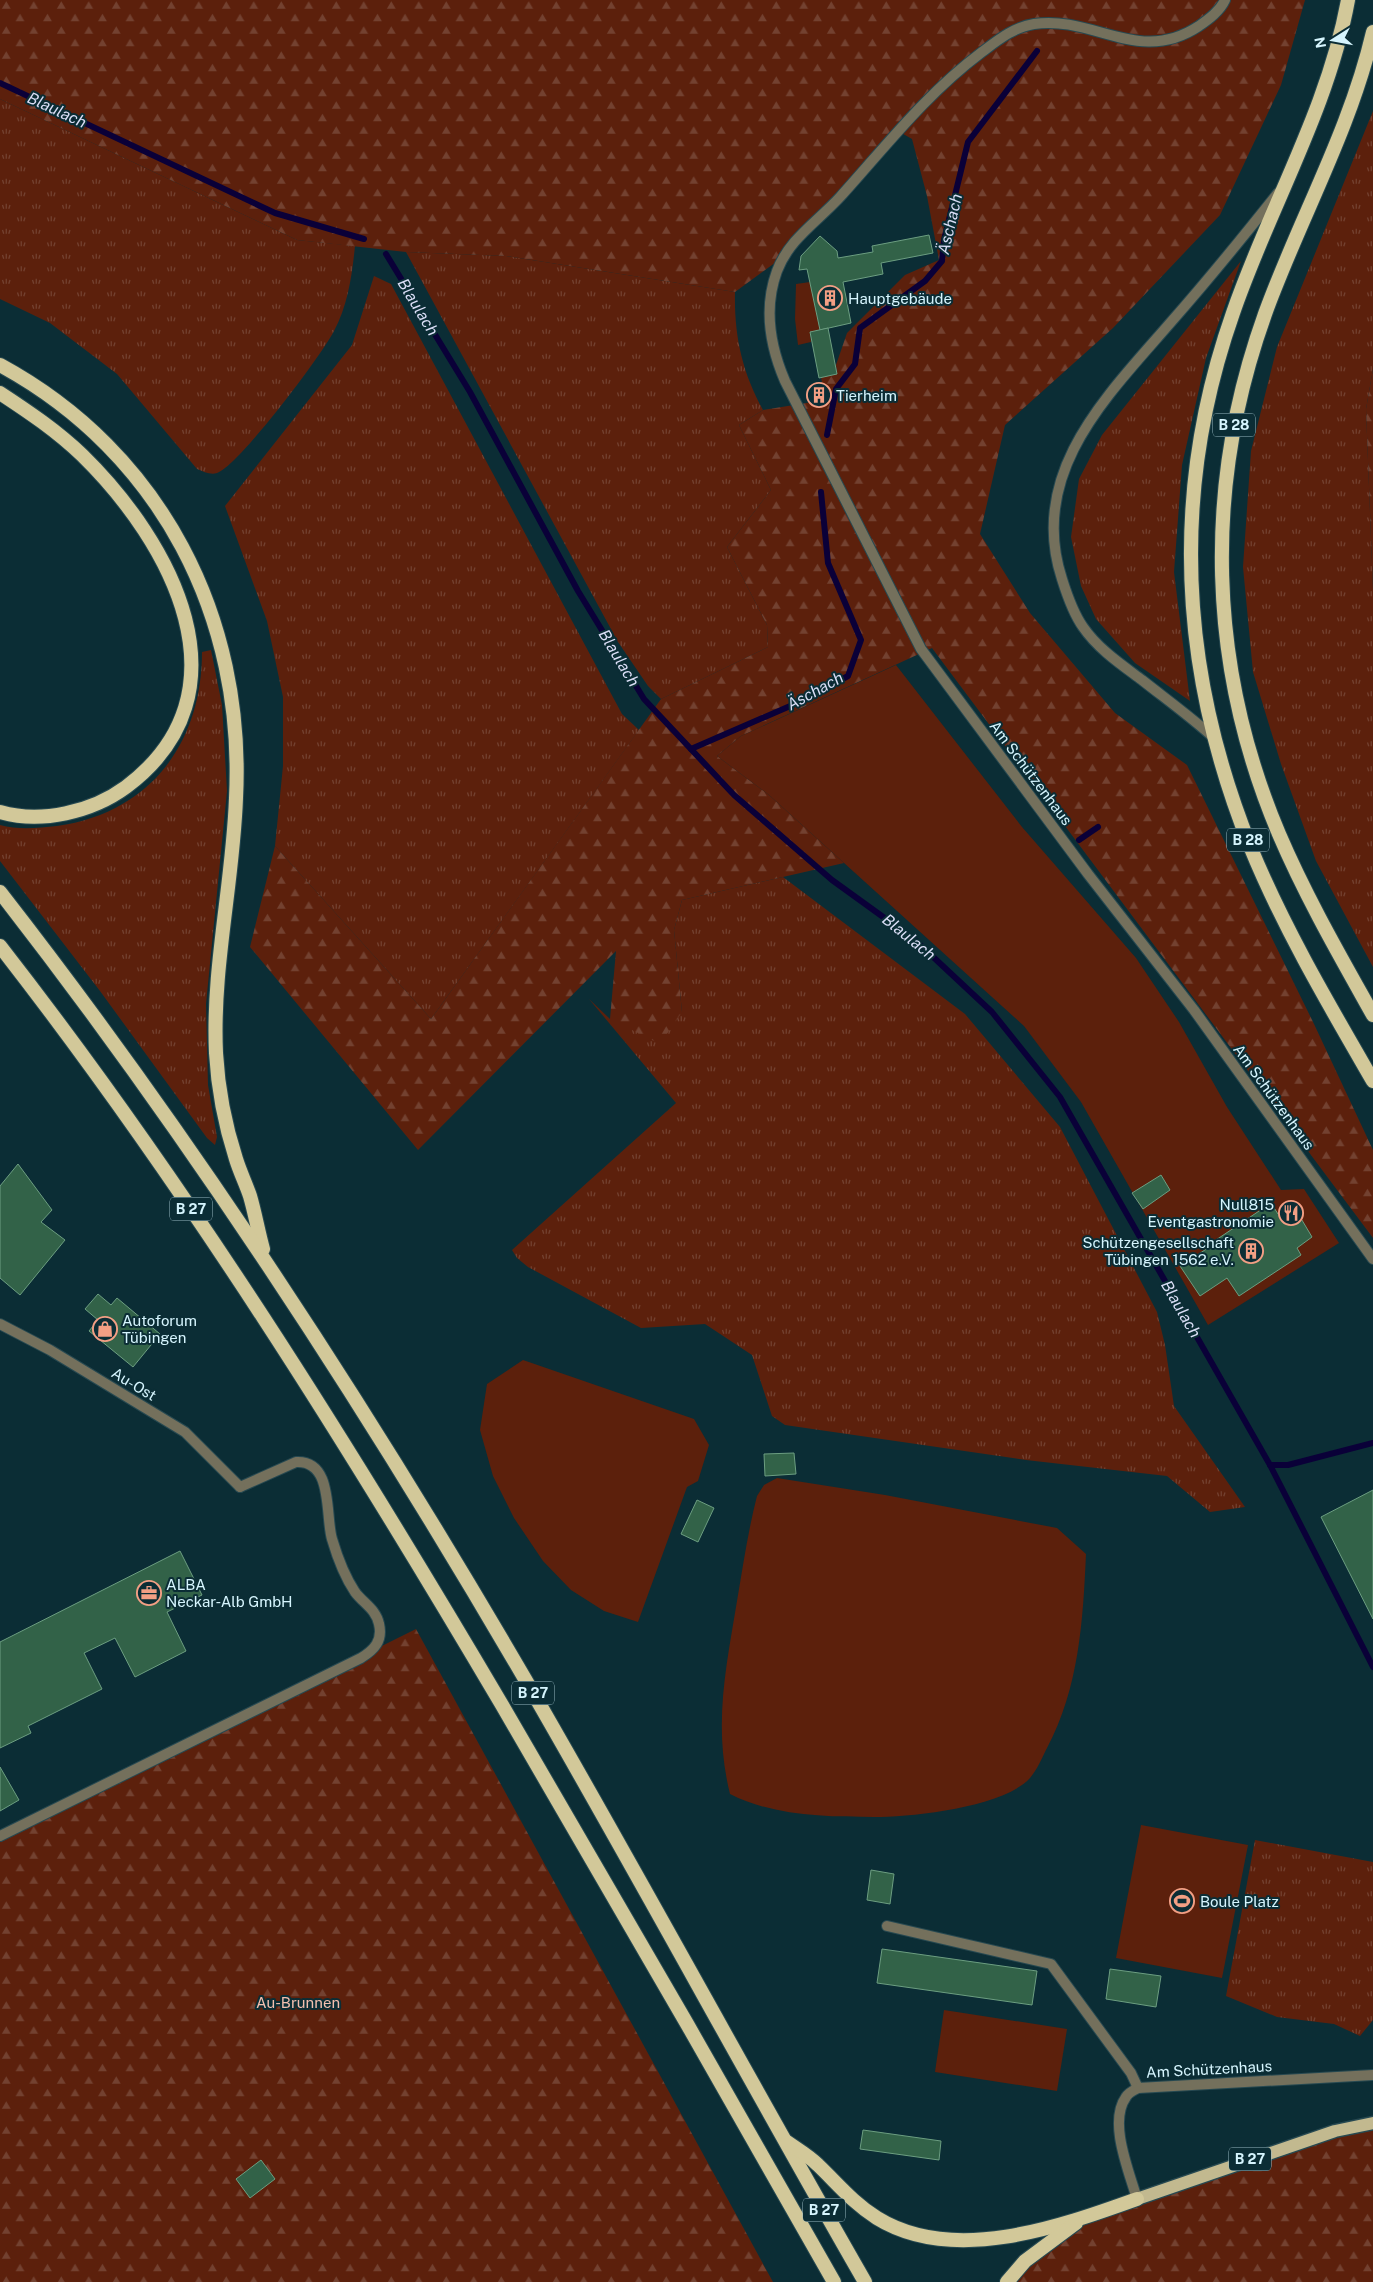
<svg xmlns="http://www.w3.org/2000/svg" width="1373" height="2282" viewBox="0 0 1373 2282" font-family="'Public Sans',sans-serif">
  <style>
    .grass { fill: url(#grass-tufts) }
    .forest { fill: url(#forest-firs) }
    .green { fill: #5c200c }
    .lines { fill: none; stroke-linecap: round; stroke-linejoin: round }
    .stream { stroke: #0a0038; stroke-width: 6 }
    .building { fill: #326248; stroke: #6c9e81 }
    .service-casing { stroke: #274951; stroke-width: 12 }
    .minor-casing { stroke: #274951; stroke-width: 12 }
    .primary-casing { stroke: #274951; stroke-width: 15 }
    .trunk-casing { stroke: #274951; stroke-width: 16 }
    .service { stroke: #74705c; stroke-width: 10 }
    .minor { stroke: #74705c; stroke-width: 10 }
    .primary { stroke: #c2b98f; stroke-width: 12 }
    .trunk { stroke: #d2c899; stroke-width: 14 }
    .labels { text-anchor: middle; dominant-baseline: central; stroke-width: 4; stroke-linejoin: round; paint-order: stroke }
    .shield { fill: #0b2d35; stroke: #99b9c2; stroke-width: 1 }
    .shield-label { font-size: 14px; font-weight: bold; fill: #d6f5fe }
    .poi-label { font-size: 15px; fill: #d6f5fe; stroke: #0b2d35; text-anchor: start }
    .street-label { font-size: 15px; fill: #d6f5fe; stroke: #0b2d35 }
    .park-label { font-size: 15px; fill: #f4bfae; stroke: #0b2d35 }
    .water-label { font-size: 16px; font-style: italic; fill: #dadef6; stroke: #0b2d35 }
  </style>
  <defs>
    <pattern id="grass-tufts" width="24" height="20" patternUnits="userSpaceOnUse" patternTransform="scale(1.25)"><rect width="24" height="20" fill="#5c200c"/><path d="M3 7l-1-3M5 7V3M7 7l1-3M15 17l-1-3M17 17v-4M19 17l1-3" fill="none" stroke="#734130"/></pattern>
    <pattern id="forest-firs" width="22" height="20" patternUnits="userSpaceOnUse" patternTransform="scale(1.25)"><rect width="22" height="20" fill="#5c200c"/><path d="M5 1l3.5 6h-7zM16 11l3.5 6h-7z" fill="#734130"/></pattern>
  </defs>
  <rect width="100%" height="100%" fill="#0b2d35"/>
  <g class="grass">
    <path d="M0,99L297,240L355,246C352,275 348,305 334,331C322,355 241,462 219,472C213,476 204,472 197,469L117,374L50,323L0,299Z"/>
    <path d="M1373,111V369L1366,409L1373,590V967L1316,861L1281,764L1253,672L1243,567L1251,451L1277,347Z"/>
    <path d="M406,252L506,256L735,292C734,335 742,372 763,410L739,425L771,490L727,547L767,625L768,647L661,699L648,686L618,642Z"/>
    <path d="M1241,261L1206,358L1182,465L1174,572L1190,701L1135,663L1096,619L1081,586L1071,537L1079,479L1102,435Z"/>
    <path d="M374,276L391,284L622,714L639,730L431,1019L275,846L283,766V697L267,621L225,506L352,345Z"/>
    <path d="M211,650L222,705L227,791L206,1004L208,1085L217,1137L215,1145L207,1138L100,991L0,861V825C18,830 38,828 57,826C150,813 202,743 202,652Z"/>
    <path d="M783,877L965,1014L1060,1127L1157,1312L1165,1345L1174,1406L1245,1507L1210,1512L1167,1476L1026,1460L785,1425L772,1416L752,1355L705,1324L641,1328L528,1267L517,1258L512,1250L676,1103L589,999L610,1019L682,1012L674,930L682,900Z"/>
    <path d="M1255,1840L1373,1862V2020L1360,2036L1334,2024L1277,2017L1226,1996Z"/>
  </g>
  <g class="forest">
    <path d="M0,0H1305L1281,85L1220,215L1113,328L1005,425L980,534L1030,613L1115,713L1187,765L1314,1024L1373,1150V1238L932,648L741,736L717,756L769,795L844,863L682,900L674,930L682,1012L660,1044L610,1019L616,951L418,1150L250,947L275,846L431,1019L661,699L768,647L767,625L727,547L771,490L739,425L763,410L825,400L821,377L837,374L836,365L847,333L905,275L939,260L927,196L912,139L898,131L783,257L735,292L506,256L406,252L297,240L0,99Z"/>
    <path d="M1373,369V590L1366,409Z"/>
    <path d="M416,1629L773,2282H0V1836Z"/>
    <path d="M1373,2123V2282H1007L1080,2219Z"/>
  </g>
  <g class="green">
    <path d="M810,282L820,330L810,332L811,342L798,345L795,319L796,284Z"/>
    <path d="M896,665L1022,827L1136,958L1179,1022L1227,1107L1281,1190L1304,1189L1339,1243L1208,1325L1081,1102L1024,1026L769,795L717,756L741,736Z"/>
    <path d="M523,1360L694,1419L709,1445L698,1481L687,1487L638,1622L604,1611L571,1590L543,1561L514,1518L493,1476L480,1430L487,1384Z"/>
    <path d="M777,1478L885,1495L1057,1528L1086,1554C1083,1621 1079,1688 1047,1748C1042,1758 1037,1770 1030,1778C1004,1807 912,1817 874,1817C826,1817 773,1816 730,1794C713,1726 726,1668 737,1601C743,1566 748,1531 757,1496L764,1485Z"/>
    <path d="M1141,1825L1248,1845L1222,1978L1116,1958Z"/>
    <path d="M944,2010L1067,2029L1057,2091L935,2072Z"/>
  </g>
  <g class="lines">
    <g class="stream">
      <path d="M0,83L275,213L364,239"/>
      <path d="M386,254L470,392L578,591L644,699L734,795L832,880L915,940L992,1012L1060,1097L1270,1465L1373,1667"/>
      <path d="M827,435L836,389L855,364L860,328L925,281L942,261L944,240L968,142L1037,51"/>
      <path d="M691,749L804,700L848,676L861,640L828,563L821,492"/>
      <path d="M1079,840L1098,827"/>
      <path d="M1270,1465H1288L1373,1443"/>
    </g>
  </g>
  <g class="building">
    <path d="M929,235L933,253L881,263L883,274L843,282L851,323L820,330L807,269L799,270L801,256L820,236L837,251L838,258L873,252L872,246Z"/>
    <path d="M828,328L837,374L819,378L810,332Z"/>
    <path d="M18,1164L52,1210L41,1222L65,1240L20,1295L0,1278V1186Z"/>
    <path d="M1161,1175L1170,1190L1143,1209L1132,1193Z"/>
    <path d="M1271,1203L1278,1214L1293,1205L1312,1237L1297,1248L1301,1255L1239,1296L1227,1278L1200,1296L1180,1266L1208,1248L1207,1246Z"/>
    <path d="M98,1294L111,1305L117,1298L160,1334L133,1367L89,1331L98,1320L85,1309Z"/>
    <path d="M794,1453L796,1474L765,1476L764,1454Z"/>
    <path d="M1373,1490V1619L1321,1517Z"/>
    <path d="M697,1500L714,1508L698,1542L681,1534Z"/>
    <path d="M180,1551L202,1595L167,1612L186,1651L135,1677L115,1638L84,1653L102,1689L28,1726L31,1733L0,1748V1642Z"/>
    <path d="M0,1767L19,1800L0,1811Z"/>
    <path d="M871,1870L894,1874L890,1904L867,1900Z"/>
    <path d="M882,1949L1037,1971L1032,2005L877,1983Z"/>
    <path d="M1110,1969L1161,1976L1156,2007L1106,1999Z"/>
    <path d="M863,2130L941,2141L939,2160L860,2149Z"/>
    <path d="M261,2160L275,2179L250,2198L236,2179Z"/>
  </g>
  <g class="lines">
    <defs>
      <g id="service">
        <path d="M1213,737C1191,717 1166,699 1142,680C1122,665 1098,649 1083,627C1073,613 1067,595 1062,579C1027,472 1108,395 1171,322C1208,280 1243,237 1278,193"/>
        <path d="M0,1836L361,1658C374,1650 383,1641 379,1624C376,1609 363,1603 355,1592C345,1577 337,1556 332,1539C325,1516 334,1460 296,1462L240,1487"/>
        <path d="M887,1926L1051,1964L1131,2073L1138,2088"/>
      </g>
      <g id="minor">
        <path d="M1225,0C1220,11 1209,19 1199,26C1139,66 1094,15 1034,24C1014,27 998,40 982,52C925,95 887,145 840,197C817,222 789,239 777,271C763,309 770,346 785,381L921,649L1088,874L1194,1010L1373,1259"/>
        <path d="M0,1324L50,1350L185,1432L240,1487"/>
        <path d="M1137,2199C1129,2171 1108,2122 1126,2097C1128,2093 1134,2090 1138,2088L1373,2075"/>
      </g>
      <path id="primary" d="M1137,2199L1335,2131L1373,2123"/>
      <g id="trunk">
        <path d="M1348,0C1328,110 1269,208 1233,313C1170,492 1180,671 1250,846C1283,927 1329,1005 1373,1081"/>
        <path d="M1373,32C1350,131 1299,220 1265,314C1203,487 1208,666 1279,834C1306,897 1340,956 1373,1015"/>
        <path d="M0,365C162,453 245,618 236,798C233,883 212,968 216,1053C218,1089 225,1125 236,1159C240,1172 246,1184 250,1196C255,1213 258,1231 263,1249"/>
        <path d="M0,393C29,412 57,431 82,455C171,542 253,692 126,787C92,812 41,824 0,812"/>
        <path d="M0,892C194,1141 366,1406 525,1679C641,1879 750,2082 865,2282"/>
        <path d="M0,946C187,1186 348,1444 502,1705C614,1896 725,2089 834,2282"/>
        <path d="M787,2142C797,2149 809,2156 818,2165C837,2183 853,2203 877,2218C953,2265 1059,2227 1137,2199"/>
        <path d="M1007,2282L1025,2261L1076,2223"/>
      </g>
    </defs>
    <use href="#service" class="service-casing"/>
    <use href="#minor" class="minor-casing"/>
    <use href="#primary" class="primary-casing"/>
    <use href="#trunk" class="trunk-casing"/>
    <use href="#service" class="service"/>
    <use href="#minor" class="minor"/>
    <use href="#primary" class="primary"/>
    <use href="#trunk" class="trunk"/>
  </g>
  <defs>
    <symbol id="building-ring" viewBox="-11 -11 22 22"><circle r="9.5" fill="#0b2d35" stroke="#f39f84" stroke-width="1.5"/><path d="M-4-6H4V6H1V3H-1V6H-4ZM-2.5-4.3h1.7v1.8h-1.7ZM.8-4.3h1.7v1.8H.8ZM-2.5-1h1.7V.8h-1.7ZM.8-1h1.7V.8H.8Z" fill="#f39f84"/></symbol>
    <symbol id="restaurant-ring" viewBox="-11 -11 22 22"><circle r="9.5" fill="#0b2d35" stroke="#f39f84" stroke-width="1.5"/><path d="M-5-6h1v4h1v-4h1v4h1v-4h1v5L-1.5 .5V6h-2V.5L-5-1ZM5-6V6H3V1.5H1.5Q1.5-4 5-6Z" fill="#f39f84"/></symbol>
    <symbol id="shop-ring" viewBox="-11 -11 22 22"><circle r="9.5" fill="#0b2d35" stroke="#f39f84" stroke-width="1.5"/><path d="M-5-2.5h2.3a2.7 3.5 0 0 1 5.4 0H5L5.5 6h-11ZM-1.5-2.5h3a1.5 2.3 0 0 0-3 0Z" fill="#f39f84"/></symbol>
    <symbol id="office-ring" viewBox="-11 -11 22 22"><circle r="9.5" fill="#0b2d35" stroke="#f39f84" stroke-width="1.5"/><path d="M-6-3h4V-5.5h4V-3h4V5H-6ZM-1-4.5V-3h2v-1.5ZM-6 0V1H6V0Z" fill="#f39f84"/></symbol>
    <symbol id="stadium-ring" viewBox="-11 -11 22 22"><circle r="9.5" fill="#0b2d35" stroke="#f39f84" stroke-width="1.5"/><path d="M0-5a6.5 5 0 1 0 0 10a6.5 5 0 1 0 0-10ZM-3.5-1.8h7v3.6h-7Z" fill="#f39f84"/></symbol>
  </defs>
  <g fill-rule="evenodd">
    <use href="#building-ring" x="816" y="284" width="28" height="28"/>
    <use href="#building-ring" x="805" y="381" width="28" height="28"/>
    <use href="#restaurant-ring" x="1277" y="1199" width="28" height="28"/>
    <use href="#building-ring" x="1237" y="1237" width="28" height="28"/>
    <use href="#shop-ring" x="91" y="1315" width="28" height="28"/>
    <use href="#office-ring" x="135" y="1579" width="28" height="28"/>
    <use href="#stadium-ring" x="1168" y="1887" width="28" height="28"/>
  </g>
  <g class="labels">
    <g class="shield">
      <rect x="1213" y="413.5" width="42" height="23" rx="4"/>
      <rect x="1227" y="828.5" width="42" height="23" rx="4"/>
      <rect x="170" y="1197.5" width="42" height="23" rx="4"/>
      <rect x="512" y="1681.5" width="42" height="23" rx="4"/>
      <rect x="1229" y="2147.5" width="42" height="23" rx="4"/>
      <rect x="803" y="2198.5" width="42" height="23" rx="4"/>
    </g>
    <g class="shield-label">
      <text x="1234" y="425">B 28</text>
      <text x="1248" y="840">B 28</text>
      <text x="191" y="1209">B 27</text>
      <text x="533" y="1693">B 27</text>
      <text x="1250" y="2159">B 27</text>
      <text x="824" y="2210">B 27</text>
    </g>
    <g class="poi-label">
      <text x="848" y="298">Hauptgebäude</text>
      <text x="836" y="395">Tierheim</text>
      <text x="1274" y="1204" text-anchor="end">Null815<tspan x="1274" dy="17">Eventgastronomie</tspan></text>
      <text x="1234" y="1242" text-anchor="end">Schützengesellschaft<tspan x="1234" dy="17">Tübingen 1562 e.V.</tspan></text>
      <text x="122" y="1320">Autoforum<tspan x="122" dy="17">Tübingen</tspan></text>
      <text x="166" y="1584">ALBA<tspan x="166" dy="17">Neckar-Alb GmbH</tspan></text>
      <text x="1200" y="1901">Boule Platz</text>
    </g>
    <g class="street-label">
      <text transform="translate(1031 773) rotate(53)">Am Schützenhaus</text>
      <text transform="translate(1274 1097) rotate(54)">Am Schützenhaus</text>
      <text transform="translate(134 1384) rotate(31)">Au-Ost</text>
      <text transform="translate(1209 2069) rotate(-3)">Am Schützenhaus</text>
    </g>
    <g class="park-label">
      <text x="298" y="2002">Au-Brunnen</text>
    </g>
    <g class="water-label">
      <text transform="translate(57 110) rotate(25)">Blaulach</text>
      <text transform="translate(950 224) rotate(-77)">Äschach</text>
      <text transform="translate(418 307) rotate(59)">Blaulach</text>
      <text transform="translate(619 658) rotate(59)">Blaulach</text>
      <text transform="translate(815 691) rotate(-29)">Äschach</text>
      <text transform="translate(909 937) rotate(39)">Blaulach</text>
      <text transform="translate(1181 1309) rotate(60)">Blaulach</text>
    </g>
  </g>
  <g transform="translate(1333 40) rotate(259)" stroke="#0b2d35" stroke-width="4" paint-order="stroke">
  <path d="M0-4L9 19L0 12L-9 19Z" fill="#d6f5fe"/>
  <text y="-8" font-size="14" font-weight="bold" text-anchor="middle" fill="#d6f5fe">N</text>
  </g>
</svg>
